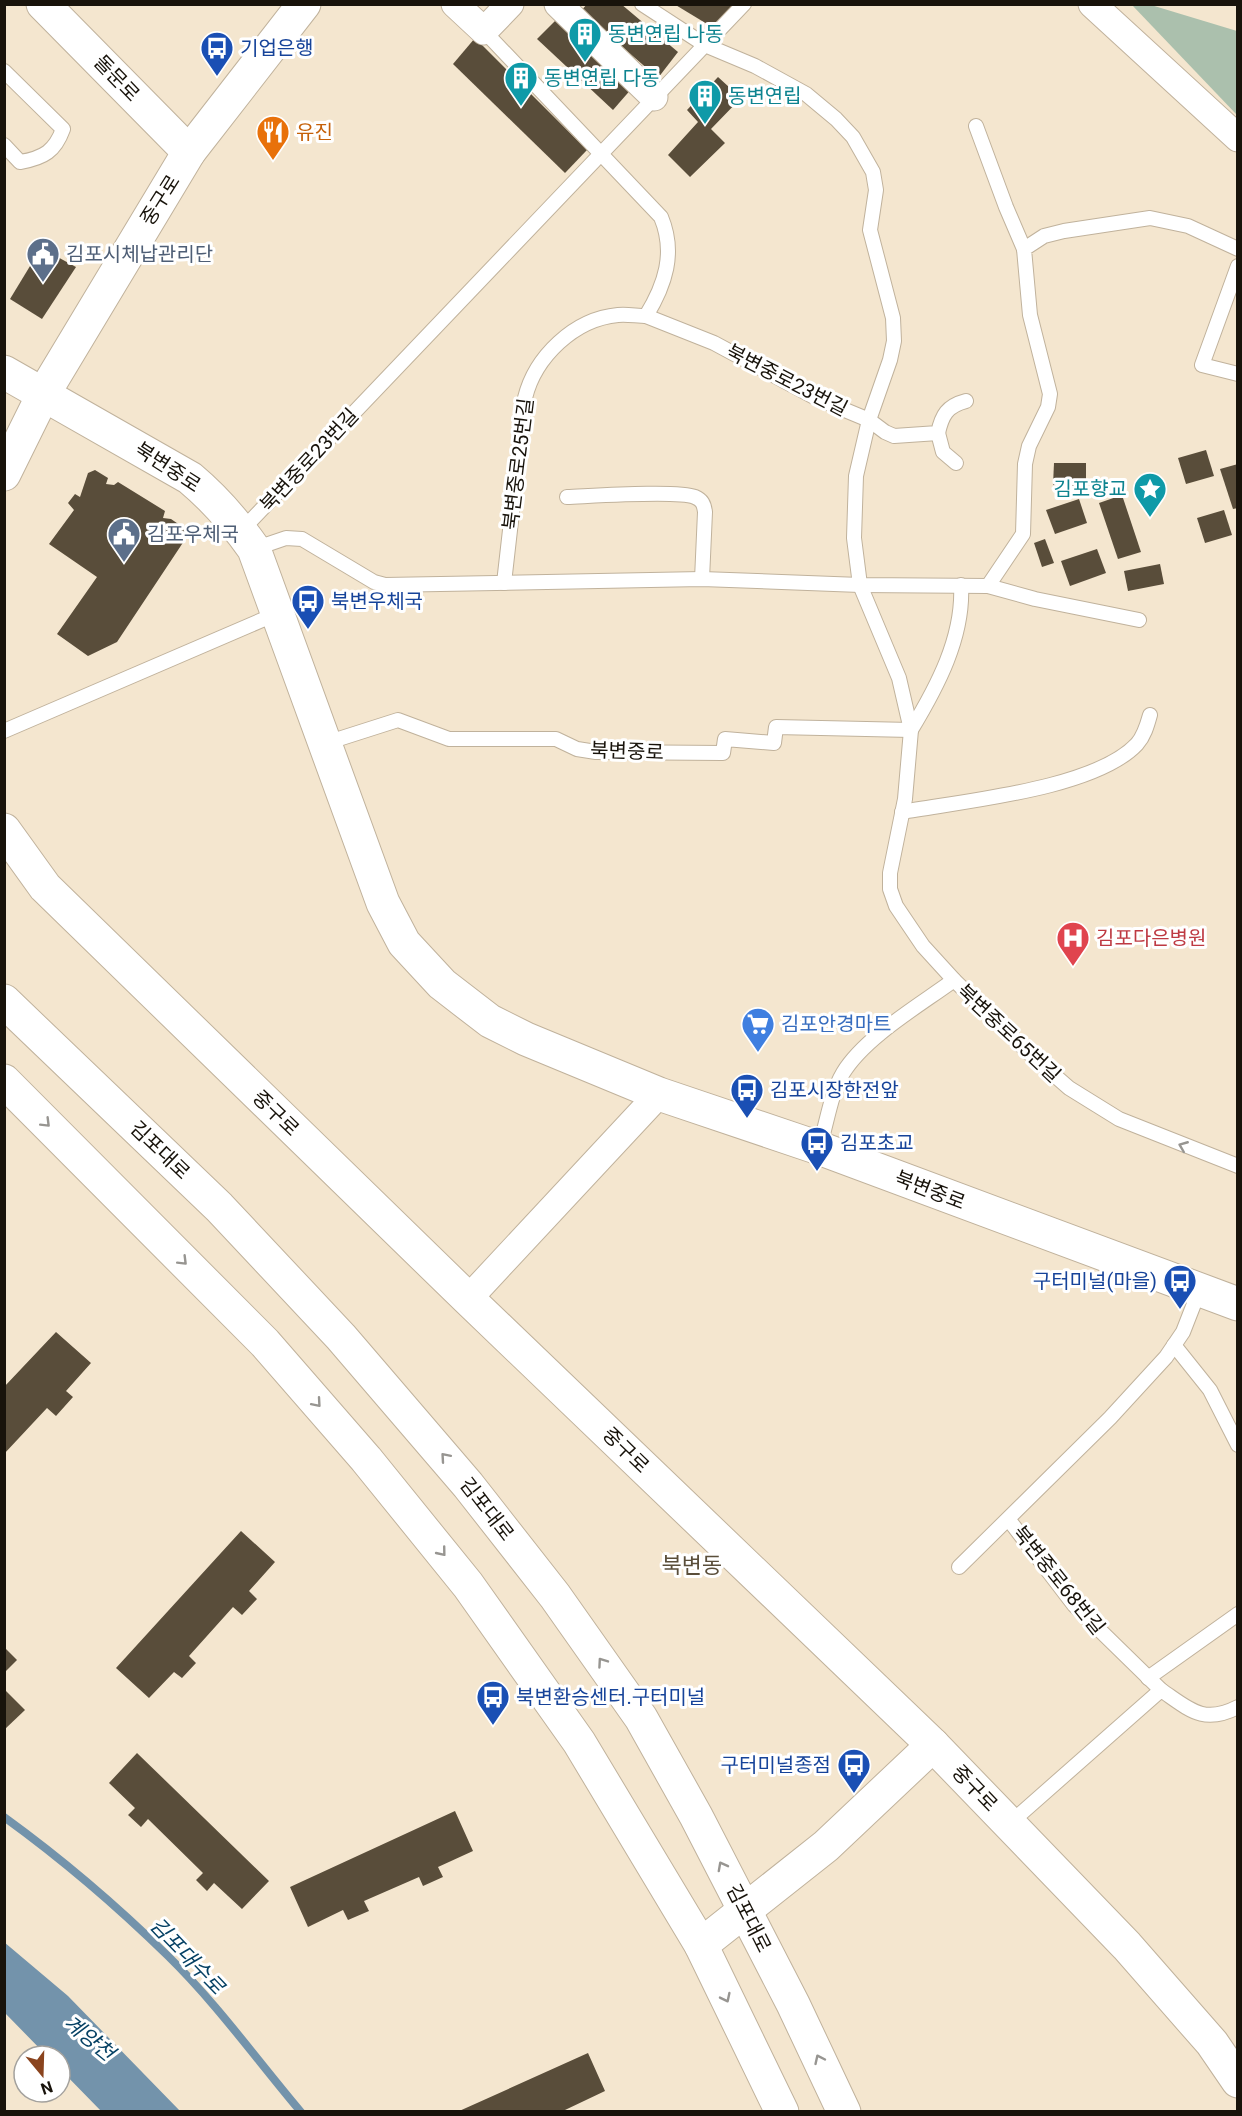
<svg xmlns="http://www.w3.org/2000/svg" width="1242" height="2116" viewBox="0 0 1242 2116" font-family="Roboto,'Noto Sans KR',sans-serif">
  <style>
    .green { fill: #abc0ad }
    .water { fill: #7393ab }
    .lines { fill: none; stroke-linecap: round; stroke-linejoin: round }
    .stream { stroke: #7393ab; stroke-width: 8 }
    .building { fill: #594d3a }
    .service-casing { stroke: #c0b29c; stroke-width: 16 }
    .minor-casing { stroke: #c0b29c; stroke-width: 29 }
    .tertiary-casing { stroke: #c0b29c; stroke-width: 35 }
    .secondary-casing { stroke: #c0b29c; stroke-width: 35 }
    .service { stroke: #fff; stroke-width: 14 }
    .minor { stroke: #fff; stroke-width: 27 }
    .tertiary { stroke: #fff; stroke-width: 33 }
    .secondary { stroke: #fff; stroke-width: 33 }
    .oneway { stroke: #979591 }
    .labels { text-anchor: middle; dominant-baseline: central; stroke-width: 6; stroke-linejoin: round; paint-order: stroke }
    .culture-label { font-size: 20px; fill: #0d838f; stroke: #fff; text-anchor: start }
    .transit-label { font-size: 20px; fill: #164399; stroke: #fff; text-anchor: start }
    .street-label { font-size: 20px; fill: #18130b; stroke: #fff }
    .food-label { font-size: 20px; fill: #c56008; stroke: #fff; text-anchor: start }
    .service-label { font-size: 20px; fill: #4e5e75; stroke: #fff; text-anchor: start }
    .health-label { font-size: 20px; fill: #be3a42; stroke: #fff; text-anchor: start }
    .shop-label { font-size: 20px; fill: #366cbe; stroke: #fff; text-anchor: start }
    .water-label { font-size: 21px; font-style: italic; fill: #064164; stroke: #fff }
    .quarter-label { font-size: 22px; fill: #5a4e3a; stroke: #fff }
  </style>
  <rect width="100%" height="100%" fill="#f4e6cf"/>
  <path class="green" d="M1132,5H1151L1237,31V115Z"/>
  <path class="water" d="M4,1942L68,1996L180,2111H101L60,2069V2056H47L5,2013Z"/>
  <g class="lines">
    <path class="stream" d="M4,1817C62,1859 117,1906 168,1956C217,2004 257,2060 301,2112"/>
  </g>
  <g class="building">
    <path d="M587,4H621L678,52L658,78L581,11Z"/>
    <path d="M674,4H734L712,27Z"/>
    <path d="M559,17L633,87L613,110L537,39Z"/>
    <path d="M475,38L587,150L565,173L453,64Z"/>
    <path d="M718,77L741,98L711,129L725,143L690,177L668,155L698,122L687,110Z"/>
    <path d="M41,248L76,267L42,319L10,299Z"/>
    <path d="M1206,450L1214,476L1186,484L1178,458Z"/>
    <path d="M1054,463H1086V486L1053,485Z"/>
    <path d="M1238,464V508L1233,509L1220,469Z"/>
    <path d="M95,470L108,478L106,484L114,485L118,482L165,511L163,518L171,519L190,532L117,642L88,656L57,634L97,577L49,544L74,510L68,503L75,494L80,497L88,473Z"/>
    <path d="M1122,495L1141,552L1118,559L1099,503Z"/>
    <path d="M1079,499L1087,523L1055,534L1046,510Z"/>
    <path d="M1224,510L1232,535L1205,543L1197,518Z"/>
    <path d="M1045,539L1054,563L1042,567L1034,543Z"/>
    <path d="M1097,549L1106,573L1070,586L1061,561Z"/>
    <path d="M1160,564L1164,584L1128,591L1124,571Z"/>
    <path d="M56,1332L91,1363L66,1391L73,1397L56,1416L47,1408L4,1454V1387Z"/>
    <path d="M241,1531L275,1562L249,1591L257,1599L242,1615L233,1607L189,1656L196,1663L182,1678L174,1672L149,1698L116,1668Z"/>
    <path d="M5,1648L17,1660L5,1672Z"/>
    <path d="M4,1689L25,1710L4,1730Z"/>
    <path d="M137,1753L269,1881L242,1909L214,1883L207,1891L196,1880L203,1873L148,1819L141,1827L128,1815L135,1808L109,1783Z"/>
    <path d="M455,1811L473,1851L438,1867L443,1877L423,1886L419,1877L364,1901L369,1911L348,1920L343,1910L308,1927L290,1887Z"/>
    <path d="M588,2053L605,2091L565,2110L566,2112H457Z"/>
  </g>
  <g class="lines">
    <defs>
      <g id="service">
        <path d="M642,4L705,45L755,66L806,94L836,119L853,137L873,172L876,190L870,230L893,318L894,341L890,360L869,420L856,476L854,538L860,585L899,678L911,730L905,799L890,873V889L896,906L923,946L954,980L1029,1053L1069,1088L1119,1119L1238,1166"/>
        <path d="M484,31L661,217C676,253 665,285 646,316L714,343L816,398L869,420L885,432L894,436L938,433C942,415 947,406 966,401"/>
        <path d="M4,71L63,129C55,151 44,158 20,162L4,145"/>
        <path d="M976,126L1006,207L1024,249"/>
        <path d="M1238,266L1202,365L1238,374"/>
        <path d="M938,433L943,452L956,463"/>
        <path d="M567,497C592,496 678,490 695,497C702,500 704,504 705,512L702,579"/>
        <path d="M241,531L744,4"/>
        <path d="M254,549L286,538L302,539L374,582L385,585L702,579L860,585L988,586L1023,534L1025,464L1029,446L1048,407L1050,394L1030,315L1024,249L1044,236L1064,231L1150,218L1188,226L1238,249"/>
        <path d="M504,583L525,398C535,357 574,319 618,315C627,314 637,316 646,316"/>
        <path d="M988,586L1035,599L1139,620"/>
        <path d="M4,731L276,614"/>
        <path d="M326,743L398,720L449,739H556L577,749L596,752L723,753L725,739L774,743L776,727L911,730C937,687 964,637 961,585"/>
        <path d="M902,812C963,801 1095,789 1137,744C1144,736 1147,726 1150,715"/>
        <path d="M819,1148C827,1124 830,1095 843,1073C865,1037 920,1005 954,980"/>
        <path d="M1174,1345L1210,1390L1238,1445"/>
        <path d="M1009,1520L1074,1605L1161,1690"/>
        <path d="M959,1567L1110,1418L1166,1357L1183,1332L1199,1291"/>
        <path d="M1148,1678L1238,1614"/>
        <path d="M1009,1824L1161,1690C1189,1709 1203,1725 1238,1707"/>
      </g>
      <g id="minor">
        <path d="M455,4L484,31L510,4"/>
        <path d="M558,4L654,97"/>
        <path d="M1092,4L1238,138"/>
        <path d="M468,1299L659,1094"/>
      </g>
      <g id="tertiary">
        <path d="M43,4L189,152"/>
        <path d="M4,372L190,478C215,499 235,522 254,549L383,903L404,943L442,984L490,1021L526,1039L659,1094L819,1148L1238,1304"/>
        <path d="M4,474L44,393L189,152L304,4"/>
        <path d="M4,830L45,887L468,1299L933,1745L1127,1946L1212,2043L1238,2081"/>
        <path d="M701,1945L826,1846L933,1745"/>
      </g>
      <g id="secondary">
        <path d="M4,1001L219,1207L341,1337L468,1485L555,1596L641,1718L696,1816L793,2004L844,2112"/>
        <path d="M4,1081L265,1343L366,1459L468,1585L579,1742L701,1945L782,2112"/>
      </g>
    </defs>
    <use href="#service" class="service-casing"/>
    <use href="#minor" class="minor-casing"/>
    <use href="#tertiary" class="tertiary-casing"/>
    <use href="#secondary" class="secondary-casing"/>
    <use href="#service" class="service"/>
    <use href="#minor" class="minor"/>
    <use href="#tertiary" class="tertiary"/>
    <use href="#secondary" class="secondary"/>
  </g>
  <defs><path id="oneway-chevron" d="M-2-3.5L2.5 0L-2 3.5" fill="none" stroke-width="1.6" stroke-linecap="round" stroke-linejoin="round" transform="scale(1.5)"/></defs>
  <g class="oneway">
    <use href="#oneway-chevron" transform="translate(46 1123) rotate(45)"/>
    <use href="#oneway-chevron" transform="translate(1183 1146) rotate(-158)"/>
    <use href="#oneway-chevron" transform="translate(183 1261) rotate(45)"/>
    <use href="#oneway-chevron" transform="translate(317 1403) rotate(49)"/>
    <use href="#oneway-chevron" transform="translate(445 1457) rotate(-131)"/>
    <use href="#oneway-chevron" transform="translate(442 1552) rotate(51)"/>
    <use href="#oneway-chevron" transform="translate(602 1662) rotate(-125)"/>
    <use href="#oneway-chevron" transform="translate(722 1866) rotate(-118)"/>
    <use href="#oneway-chevron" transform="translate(726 1998) rotate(64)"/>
    <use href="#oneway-chevron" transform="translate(819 2059) rotate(-115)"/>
  </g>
  <defs>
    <symbol id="building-pin" viewBox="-11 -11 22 30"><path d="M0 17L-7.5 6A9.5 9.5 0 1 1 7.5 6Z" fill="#0f9aa8" stroke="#fff"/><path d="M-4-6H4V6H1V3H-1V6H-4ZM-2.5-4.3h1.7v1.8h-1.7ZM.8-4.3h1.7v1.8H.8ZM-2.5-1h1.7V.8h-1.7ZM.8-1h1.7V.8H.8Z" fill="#fff"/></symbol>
    <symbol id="bus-pin" viewBox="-11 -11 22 30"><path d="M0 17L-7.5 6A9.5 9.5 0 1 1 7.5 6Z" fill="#1a4fb4" stroke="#fff"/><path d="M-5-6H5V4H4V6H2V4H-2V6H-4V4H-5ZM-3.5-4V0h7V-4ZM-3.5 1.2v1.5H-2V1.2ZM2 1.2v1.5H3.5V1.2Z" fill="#fff"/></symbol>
    <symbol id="restaurant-pin" viewBox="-11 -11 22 30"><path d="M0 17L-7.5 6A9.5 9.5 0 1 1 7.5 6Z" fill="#e8710a" stroke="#fff"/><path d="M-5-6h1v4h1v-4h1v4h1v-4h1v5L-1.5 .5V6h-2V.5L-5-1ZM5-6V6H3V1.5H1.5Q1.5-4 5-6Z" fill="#fff"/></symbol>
    <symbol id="civic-pin" viewBox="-11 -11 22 30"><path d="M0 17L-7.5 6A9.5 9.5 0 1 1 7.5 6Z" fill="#5c6f8a" stroke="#fff"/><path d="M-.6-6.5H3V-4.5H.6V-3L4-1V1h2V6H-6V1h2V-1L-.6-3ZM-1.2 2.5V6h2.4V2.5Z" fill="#fff"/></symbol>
    <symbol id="sight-pin" viewBox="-11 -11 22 30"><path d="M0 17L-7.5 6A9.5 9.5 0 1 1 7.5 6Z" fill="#0f9aa8" stroke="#fff"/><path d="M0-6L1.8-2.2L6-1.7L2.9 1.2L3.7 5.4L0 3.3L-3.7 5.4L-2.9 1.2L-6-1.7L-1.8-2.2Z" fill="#fff"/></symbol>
    <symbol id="hospital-pin" viewBox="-11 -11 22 30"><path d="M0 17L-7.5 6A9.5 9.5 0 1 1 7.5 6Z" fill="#e0444e" stroke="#fff"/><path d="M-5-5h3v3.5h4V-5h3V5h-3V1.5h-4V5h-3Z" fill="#fff"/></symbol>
    <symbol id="supermarket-pin" viewBox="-11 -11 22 30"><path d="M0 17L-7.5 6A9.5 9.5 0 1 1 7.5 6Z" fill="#3f7fe0" stroke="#fff"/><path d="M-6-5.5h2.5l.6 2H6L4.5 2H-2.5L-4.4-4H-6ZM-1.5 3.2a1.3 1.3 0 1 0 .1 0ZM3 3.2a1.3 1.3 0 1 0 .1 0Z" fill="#fff"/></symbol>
  </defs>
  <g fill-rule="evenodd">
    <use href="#building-pin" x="566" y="15" width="38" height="52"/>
    <use href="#bus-pin" x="198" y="29" width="38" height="52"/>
    <use href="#building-pin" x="502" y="59" width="38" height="52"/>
    <use href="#building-pin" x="686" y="77" width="38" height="52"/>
    <use href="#restaurant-pin" x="254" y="113" width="38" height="52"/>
    <use href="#civic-pin" x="24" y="235" width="38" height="52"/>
    <use href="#sight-pin" x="1131" y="470" width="38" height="52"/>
    <use href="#civic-pin" x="105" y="515" width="38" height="52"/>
    <use href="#bus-pin" x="289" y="582" width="38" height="52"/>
    <use href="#hospital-pin" x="1054" y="919" width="38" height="52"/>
    <use href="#supermarket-pin" x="739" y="1005" width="38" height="52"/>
    <use href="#bus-pin" x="728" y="1071" width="38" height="52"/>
    <use href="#bus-pin" x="798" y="1124" width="38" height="52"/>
    <use href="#bus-pin" x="1161" y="1262" width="38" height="52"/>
    <use href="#bus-pin" x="474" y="1678" width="38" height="52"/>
    <use href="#bus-pin" x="835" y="1746" width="38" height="52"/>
  </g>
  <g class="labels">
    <g class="culture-label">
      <text x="608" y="34">동변연립 나동</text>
      <text x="544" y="78">동변연립 다동</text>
      <text x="728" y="96">동변연립</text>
      <text x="1127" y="489" text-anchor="end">김포향교</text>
    </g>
    <g class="transit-label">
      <text x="240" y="48">기업은행</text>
      <text x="331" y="601">북변우체국</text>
      <text x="770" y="1090">김포시장한전앞</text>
      <text x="840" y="1143">김포초교</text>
      <text x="1157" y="1281" text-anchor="end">구터미널(마을)</text>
      <text x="516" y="1697">북변환승센터.구터미널</text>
      <text x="831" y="1765" text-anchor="end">구터미널종점</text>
    </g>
    <g class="street-label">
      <text transform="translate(117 78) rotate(46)">돌문로</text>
      <text transform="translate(160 200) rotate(-58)">중구로</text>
      <text transform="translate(787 380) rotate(27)">북변중로23번길</text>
      <text transform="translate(309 460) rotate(-47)">북변중로23번길</text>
      <text transform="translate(518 464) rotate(-83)">북변중로25번길</text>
      <text transform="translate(168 467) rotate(33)">북변중로</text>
      <text transform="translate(627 751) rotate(2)">북변중로</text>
      <text transform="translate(1009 1033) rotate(43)">북변중로65번길</text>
      <text transform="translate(276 1113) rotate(44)">중구로</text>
      <text transform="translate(160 1150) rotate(44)">김포대로</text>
      <text transform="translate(930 1190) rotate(21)">북변중로</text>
      <text transform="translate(626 1450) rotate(44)">중구로</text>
      <text transform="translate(487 1509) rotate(52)">김포대로</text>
      <text transform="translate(1059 1580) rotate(51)">북변중로68번길</text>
      <text transform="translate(975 1788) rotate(46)">중구로</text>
      <text transform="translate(749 1918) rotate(63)">김포대로</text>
    </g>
    <g class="food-label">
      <text x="296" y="132">유진</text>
    </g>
    <g class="service-label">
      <text x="66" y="254">김포시체납관리단</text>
      <text x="147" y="534">김포우체국</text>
    </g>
    <g class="health-label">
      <text x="1096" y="938">김포다은병원</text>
    </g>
    <g class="shop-label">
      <text x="781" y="1024">김포안경마트</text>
    </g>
    <g class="water-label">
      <text transform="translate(187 1956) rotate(46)">김포대수로</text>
      <text transform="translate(89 2038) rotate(39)">계양천</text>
    </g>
    <g class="quarter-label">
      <text x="692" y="1565">북변동</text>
    </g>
  </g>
  <rect width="1242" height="2116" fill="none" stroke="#18130b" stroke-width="12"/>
  <g transform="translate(42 2074) rotate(161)"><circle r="28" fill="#ffffff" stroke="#a3a19d" stroke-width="1.5"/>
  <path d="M0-4.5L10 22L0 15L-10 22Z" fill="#8a441e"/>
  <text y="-9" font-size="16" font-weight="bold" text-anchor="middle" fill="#18130b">N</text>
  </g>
</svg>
